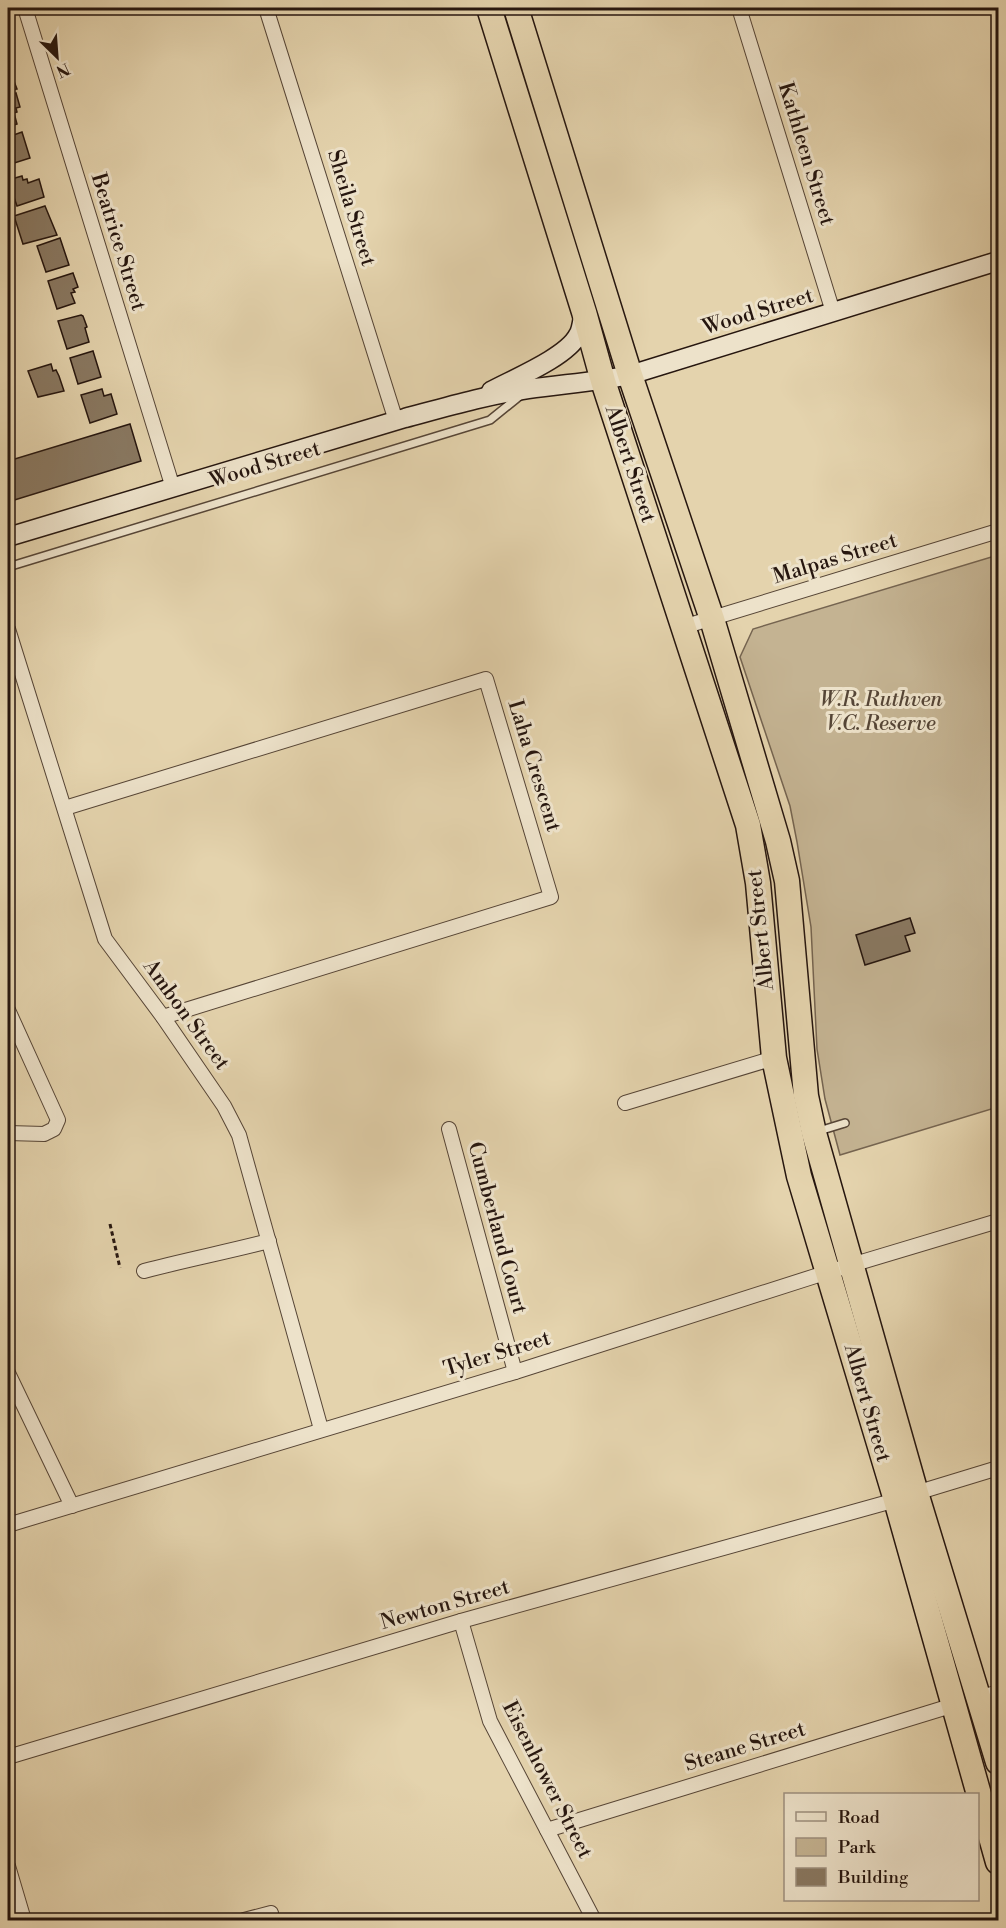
<svg xmlns="http://www.w3.org/2000/svg" width="1006" height="1928" viewBox="0 0 1006 1928" font-family="'Libre Bodoni',serif">
  <style>
    .green { fill: #c4b392; stroke: #756450; stroke-width: 1.5 }
    .building { fill: #897861; stroke: #26160f; stroke-width: 1.5 }
    .lines { fill: none; stroke-linecap: round; stroke-linejoin: round }
    .lane-casing { stroke: #564536; stroke-width: 10 }
    .street-casing { stroke: #564536; stroke-width: 16 }
    .secondary-casing { stroke: #26160f; stroke-width: 21 }
    .highway-casing { stroke: #26160f; stroke-width: 27 }
    .path { stroke: #26160f; stroke-width: 3; stroke-dasharray: 4.5 3; stroke-linecap: butt }
    .lane { stroke: #ede2ca; stroke-width: 7 }
    .street { stroke: #ede2ca; stroke-width: 14 }
    .secondary { stroke: #ede2ca; stroke-width: 18 }
    .highway { stroke: #e4d3ad; stroke-width: 24 }
    .labels { text-anchor: middle; dominant-baseline: central; stroke-width: 6; stroke-linejoin: round; paint-order: stroke }
    .street-label { font-size: 21px; fill: #26160f; stroke: #ede2ca }
    .park-label { font-size: 21px; font-style: italic; fill: #554536; stroke: #ede2ca }
  </style>
  <rect width="100%" height="100%" fill="#e4d3ad"/>
  <filter id="stains"><feTurbulence type="fractalNoise" baseFrequency=".00333" numOctaves="4"/><feColorMatrix values="0 0 0 0 .2 0 0 0 0 .09 0 0 0 0 .02 0 0 0 .5 -.17"/></filter>
  <radialGradient id="worn" r=".72"><stop offset=".6" stop-color="#630" stop-opacity="0"/><stop offset="1" stop-color="#630" stop-opacity=".3"/></radialGradient>
  <path class="green" d="M998,555V1107L840,1155L825,1099L817,1049L811,927L797,842L790,806L740,657L753,629Z"/>
  <g class="building">
    <path d="M8,66L17,89L8,91Z"/>
    <path d="M16,93L20,107L16,108L17,112L14,113L17,124L8,127V96Z"/>
    <path d="M22,132L30,158L8,165V137Z"/>
    <path d="M22,176L23,180L27,179L28,183L39,179L44,197L17,206L8,180Z"/>
    <path d="M45,206L57,235L23,244L14,216Z"/>
    <path d="M60,238L69,265L46,272L37,246Z"/>
    <path d="M73,273L78,287L73,289L75,292L71,293L75,303L57,309L48,281Z"/>
    <path d="M81,315L83,316L87,327L85,328L89,342L67,349L58,321Z"/>
    <path d="M93,351L101,377L78,384L70,358Z"/>
    <path d="M51,364L53,371L56,370L59,376L64,391L38,397L28,371Z"/>
    <path d="M102,389L104,396L111,394L117,414L90,423L81,395Z"/>
    <path d="M130,424L141,461L8,502V461Z"/>
    <path d="M910,918L915,933L905,936L910,951L865,965L856,935Z"/>
  </g>
  <g class="lines">
    <defs>
      <g id="lane">
        <path d="M8,567L490,420L521,395"/>
        <path d="M819,1131L845,1123"/>
      </g>
      <g id="street">
        <path d="M25,8L173,488"/>
        <path d="M266,8L396,421"/>
        <path d="M739,8L833,312"/>
        <path d="M683,627L998,531"/>
        <path d="M8,629L105,939L163,1017L224,1106L239,1135L321,1429"/>
        <path d="M65,808L486,679L551,897L163,1017"/>
        <path d="M8,1010L58,1120L54,1129L44,1134L8,1133"/>
        <path d="M625,1103L774,1058"/>
        <path d="M449,1129L515,1372"/>
        <path d="M144,1271C185,1260 227,1252 269,1241"/>
        <path d="M8,1373L72,1506"/>
        <path d="M916,1493L998,1468"/>
        <path d="M8,1525L515,1372L828,1272L998,1221"/>
        <path d="M461,1621L490,1721L594,1920"/>
        <path d="M980,1698L998,1692"/>
        <path d="M8,1757L461,1621L896,1500"/>
        <path d="M547,1830L954,1705"/>
        <path d="M8,1866L24,1920"/>
        <path d="M244,1920L271,1913"/>
      </g>
      <g id="secondary">
        <path d="M491,391C513,379 567,357 578,335C582,329 582,319 584,312"/>
        <path d="M8,537L405,418C446,407 487,395 528,389C562,384 596,382 630,375L998,261"/>
      </g>
      <g id="highway">
        <path d="M489,8L584,312L603,381L748,825L758,883L774,1058L799,1176L896,1500L998,1862"/>
        <path d="M516,8L630,375L712,619L778,841L787,881L806,1096L814,1133L916,1493L998,1762"/>
      </g>
    </defs>
    <use href="#lane" class="lane-casing"/>
    <use href="#street" class="street-casing"/>
    <use href="#secondary" class="secondary-casing"/>
    <use href="#highway" class="highway-casing"/>
    <g class="path">
      <path d="M995,546L998,558"/>
      <path d="M110,1224L120,1268"/>
    </g>
    <use href="#lane" class="lane"/>
    <use href="#street" class="street"/>
    <use href="#secondary" class="secondary"/>
    <use href="#highway" class="highway"/>
  </g>
  <g class="labels">
    <g class="street-label">
      <text transform="translate(806 154) rotate(73)">Kathleen Street</text>
      <text transform="translate(351 208) rotate(73)">Sheila Street</text>
      <text transform="translate(118 242) rotate(73)">Beatrice Street</text>
      <text transform="translate(758 312) rotate(-17)">Wood Street</text>
      <text transform="translate(630 464) rotate(72)">Albert Street</text>
      <text transform="translate(265 465) rotate(-17)">Wood Street</text>
      <text transform="translate(835 559) rotate(-17)">Malpas Street</text>
      <text transform="translate(534 766) rotate(73)">Laha Crescent</text>
      <text transform="translate(761 930) rotate(-96)">Albert Street</text>
      <text transform="translate(186 1015) rotate(54)">Ambon Street</text>
      <text transform="translate(497 1228) rotate(75)">Cumberland Court</text>
      <text transform="translate(497 1354) rotate(-17)">Tyler Street</text>
      <text transform="translate(867 1403) rotate(74)">Albert Street</text>
      <text transform="translate(445 1605) rotate(-16)">Newton Street</text>
      <text transform="translate(745 1747) rotate(-17)">Steane Street</text>
      <text transform="translate(547 1780) rotate(63)">Eisenhower Street</text>
    </g>
    <g class="park-label">
      <text x="881" y="700">W.R. Ruthven<tspan x="881" dy="24">V.C. Reserve</tspan></text>
    </g>
  </g>
  <rect width="1006" height="1928" fill="none" stroke="#e4d3ad" stroke-width="30"/>
  <rect x="9" y="9" width="988" height="1910" fill="none" stroke="#26160f" stroke-width="3"/>
  <rect x="15" y="15" width="976" height="1898" fill="none" stroke="#26160f" stroke-width="1.5"/>
  <rect x="784" y="1793" width="195" height="108" fill="#ede2ca" stroke="#9d907f" stroke-width="1.5"/>
  <rect x="796" y="1812" width="30" height="9" fill="#ede2ca" stroke="#9d907f" stroke-width="1.5"/>
  <text x="838" y="1823" font-size="18" fill="#26160f">Road</text>
  <rect x="796" y="1838" width="30" height="18" fill="#c4b392" stroke="#9d907f" stroke-width="1.5"/>
  <text x="838" y="1853" font-size="18" fill="#26160f">Park</text>
  <rect x="796" y="1868" width="30" height="18" fill="#897861" stroke="#9d907f" stroke-width="1.5"/>
  <text x="838" y="1883" font-size="18" fill="#26160f">Building</text>
  <g transform="translate(57 57) rotate(155)" stroke="#ede2ca" stroke-width="4.5" paint-order="stroke">
  <path d="M0-4.5L10 22L0 15L-10 22Z" fill="#26160f"/>
  <text y="-9" font-size="16" font-weight="bold" text-anchor="middle" fill="#26160f">N</text>
  </g>
  <rect width="100%" height="100%" filter="url(#stains)"/>
  <rect width="100%" height="100%" fill="url(#worn)"/>
</svg>
